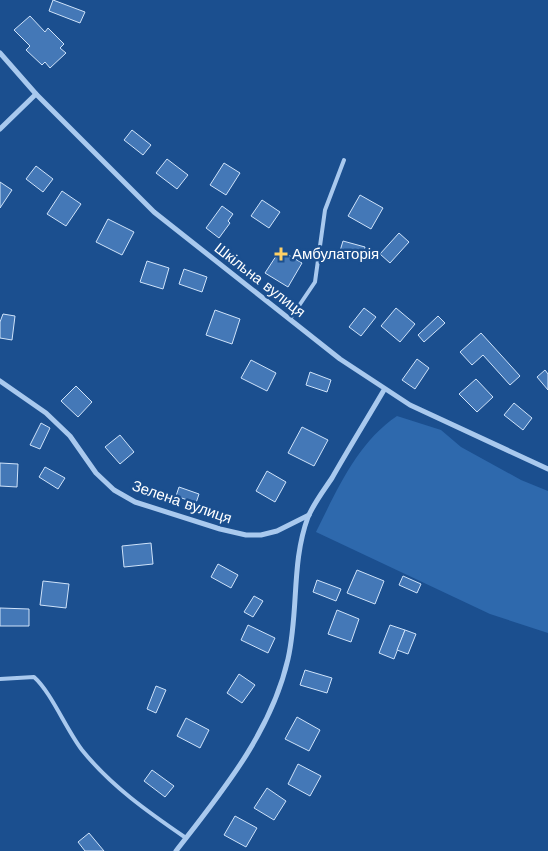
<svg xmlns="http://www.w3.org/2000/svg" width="548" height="851" viewBox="0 0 548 851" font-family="'Work Sans',sans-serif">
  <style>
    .green { fill: #2e69ad }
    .building { fill: #4478b7; stroke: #cfe3fa }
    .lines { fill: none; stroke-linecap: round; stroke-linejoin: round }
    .service { stroke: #a9c9ee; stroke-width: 4 }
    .minor { stroke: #a9c9ee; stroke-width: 5 }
    .poi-dot { fill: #ffd166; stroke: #1b4f8f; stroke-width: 2 }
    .labels { text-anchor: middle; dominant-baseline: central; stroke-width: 5; stroke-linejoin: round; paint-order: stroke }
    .poi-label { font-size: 15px; fill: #fff; stroke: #1b4f8f; text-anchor: start }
    .street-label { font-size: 15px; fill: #fff; stroke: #1b4f8f }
  </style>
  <rect width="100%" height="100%" fill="#1b4f8f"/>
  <path class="green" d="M397,416L441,430L461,447L521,480L548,491V633L490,614L316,532C337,490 357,443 397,416Z"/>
  <g class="building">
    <path d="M53,0L85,12L80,23L49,11Z"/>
    <path d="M30,16L45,32L48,28L64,44L60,48L66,53L50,68L45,62L42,65L26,50L30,46L14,30Z"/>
    <path d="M132,130L151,145L143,155L124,140Z"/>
    <path d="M167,159L188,175L177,189L156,173Z"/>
    <path d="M224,163L240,173L226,195L210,185Z"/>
    <path d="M36,166L53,179L43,192L26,179Z"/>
    <path d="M0,182L12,190L0,208Z"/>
    <path d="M62,191L81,204L66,226L47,214Z"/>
    <path d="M360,195L383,208L371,229L348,216Z"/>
    <path d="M262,200L280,212L269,228L251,216Z"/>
    <path d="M222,206L233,214L228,221L230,223L219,238L206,228Z"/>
    <path d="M108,219L134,232L122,255L96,242Z"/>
    <path d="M399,233L409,242L390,263L380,254Z"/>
    <path d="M343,241L365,247L362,258L340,251Z"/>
    <path d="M280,250L302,263L288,287L265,273Z"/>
    <path d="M147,261L169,268L163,289L140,282Z"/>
    <path d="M184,269L207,277L202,292L179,284Z"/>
    <path d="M364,308L376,317L361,336L349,327Z"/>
    <path d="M396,308L415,324L400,342L381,326Z"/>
    <path d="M215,310L240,319L232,344L206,335Z"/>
    <path d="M3,314L15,316L12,340L0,338V322Z"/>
    <path d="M438,316L445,323L424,342L418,335Z"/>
    <path d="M481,333L520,376L510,385L483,355L472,365L460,352Z"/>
    <path d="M417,359L429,368L415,389L402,380Z"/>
    <path d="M251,360L276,373L267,391L241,378Z"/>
    <path d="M545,370L548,374V390L537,377Z"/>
    <path d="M310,372L331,380L327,392L306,385Z"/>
    <path d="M476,379L493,397L477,412L459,394Z"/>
    <path d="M76,386L92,402L78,417L61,401Z"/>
    <path d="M514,403L532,418L523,430L504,415Z"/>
    <path d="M41,423L50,428L40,449L30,445Z"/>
    <path d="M302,427L328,440L314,466L288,453Z"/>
    <path d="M120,435L134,452L120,464L105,447Z"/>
    <path d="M0,463L18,464L17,487L0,486Z"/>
    <path d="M45,467L65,478L58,489L39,477Z"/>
    <path d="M267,471L286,482L275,502L256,491Z"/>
    <path d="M179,487L199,494L196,503L176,496Z"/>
    <path d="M151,543L153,564L124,567L122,546Z"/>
    <path d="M218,564L238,575L231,588L211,577Z"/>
    <path d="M357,570L384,581L375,604L347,593Z"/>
    <path d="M403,576L421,584L417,593L399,585Z"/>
    <path d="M317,580L341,589L336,601L313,592Z"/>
    <path d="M43,581L69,584L66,608L40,605Z"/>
    <path d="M254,596L263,601L253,617L244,612Z"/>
    <path d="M0,608L29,609V626H0Z"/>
    <path d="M337,610L359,619L351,642L328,634Z"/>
    <path d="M248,625L275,638L268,653L241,640Z"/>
    <path d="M390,625L405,630L394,659L379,653Z"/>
    <path d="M405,630L416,634L408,654L397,650Z"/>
    <path d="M305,670L332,678L327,693L300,685Z"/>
    <path d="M239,674L255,685L242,703L227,693Z"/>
    <path d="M156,686L166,690L156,713L147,709Z"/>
    <path d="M297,717L320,730L309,751L285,739Z"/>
    <path d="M186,718L209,730L200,748L177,736Z"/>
    <path d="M298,764L321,776L310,796L288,784Z"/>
    <path d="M152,770L174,786L165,797L144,781Z"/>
    <path d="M267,788L286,801L274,820L254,808Z"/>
    <path d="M235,816L257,828L246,847L224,835Z"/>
    <path d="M89,833L104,851H85L78,842Z"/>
  </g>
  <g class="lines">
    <g class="service">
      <path d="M290,319L315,282L325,210L344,160"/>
      <path d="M0,679L34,677C51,692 66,729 82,750C111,786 148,812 186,838"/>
    </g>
    <g class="minor">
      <path d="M0,53L36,94L154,212L340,359L410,405L548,469"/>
      <path d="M0,129L36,94"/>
      <path d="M0,381L46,413L70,436L96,473L114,490L135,502L220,529L246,535H261L277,531L309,515"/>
      <path d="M176,851C221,793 271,733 288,659C299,610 291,563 308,517C314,503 324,490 332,478C349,448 367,419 384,390"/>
    </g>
  </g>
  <path class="poi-dot" d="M278.5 246.5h5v5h5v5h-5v5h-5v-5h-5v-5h5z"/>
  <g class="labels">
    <g class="poi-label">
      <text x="292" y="254">Амбулаторія</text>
    </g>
    <g class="street-label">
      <text transform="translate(260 280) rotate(38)">Шкільна вулиця</text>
      <text transform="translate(182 502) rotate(19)">Зелена вулиця</text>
    </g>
  </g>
</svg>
